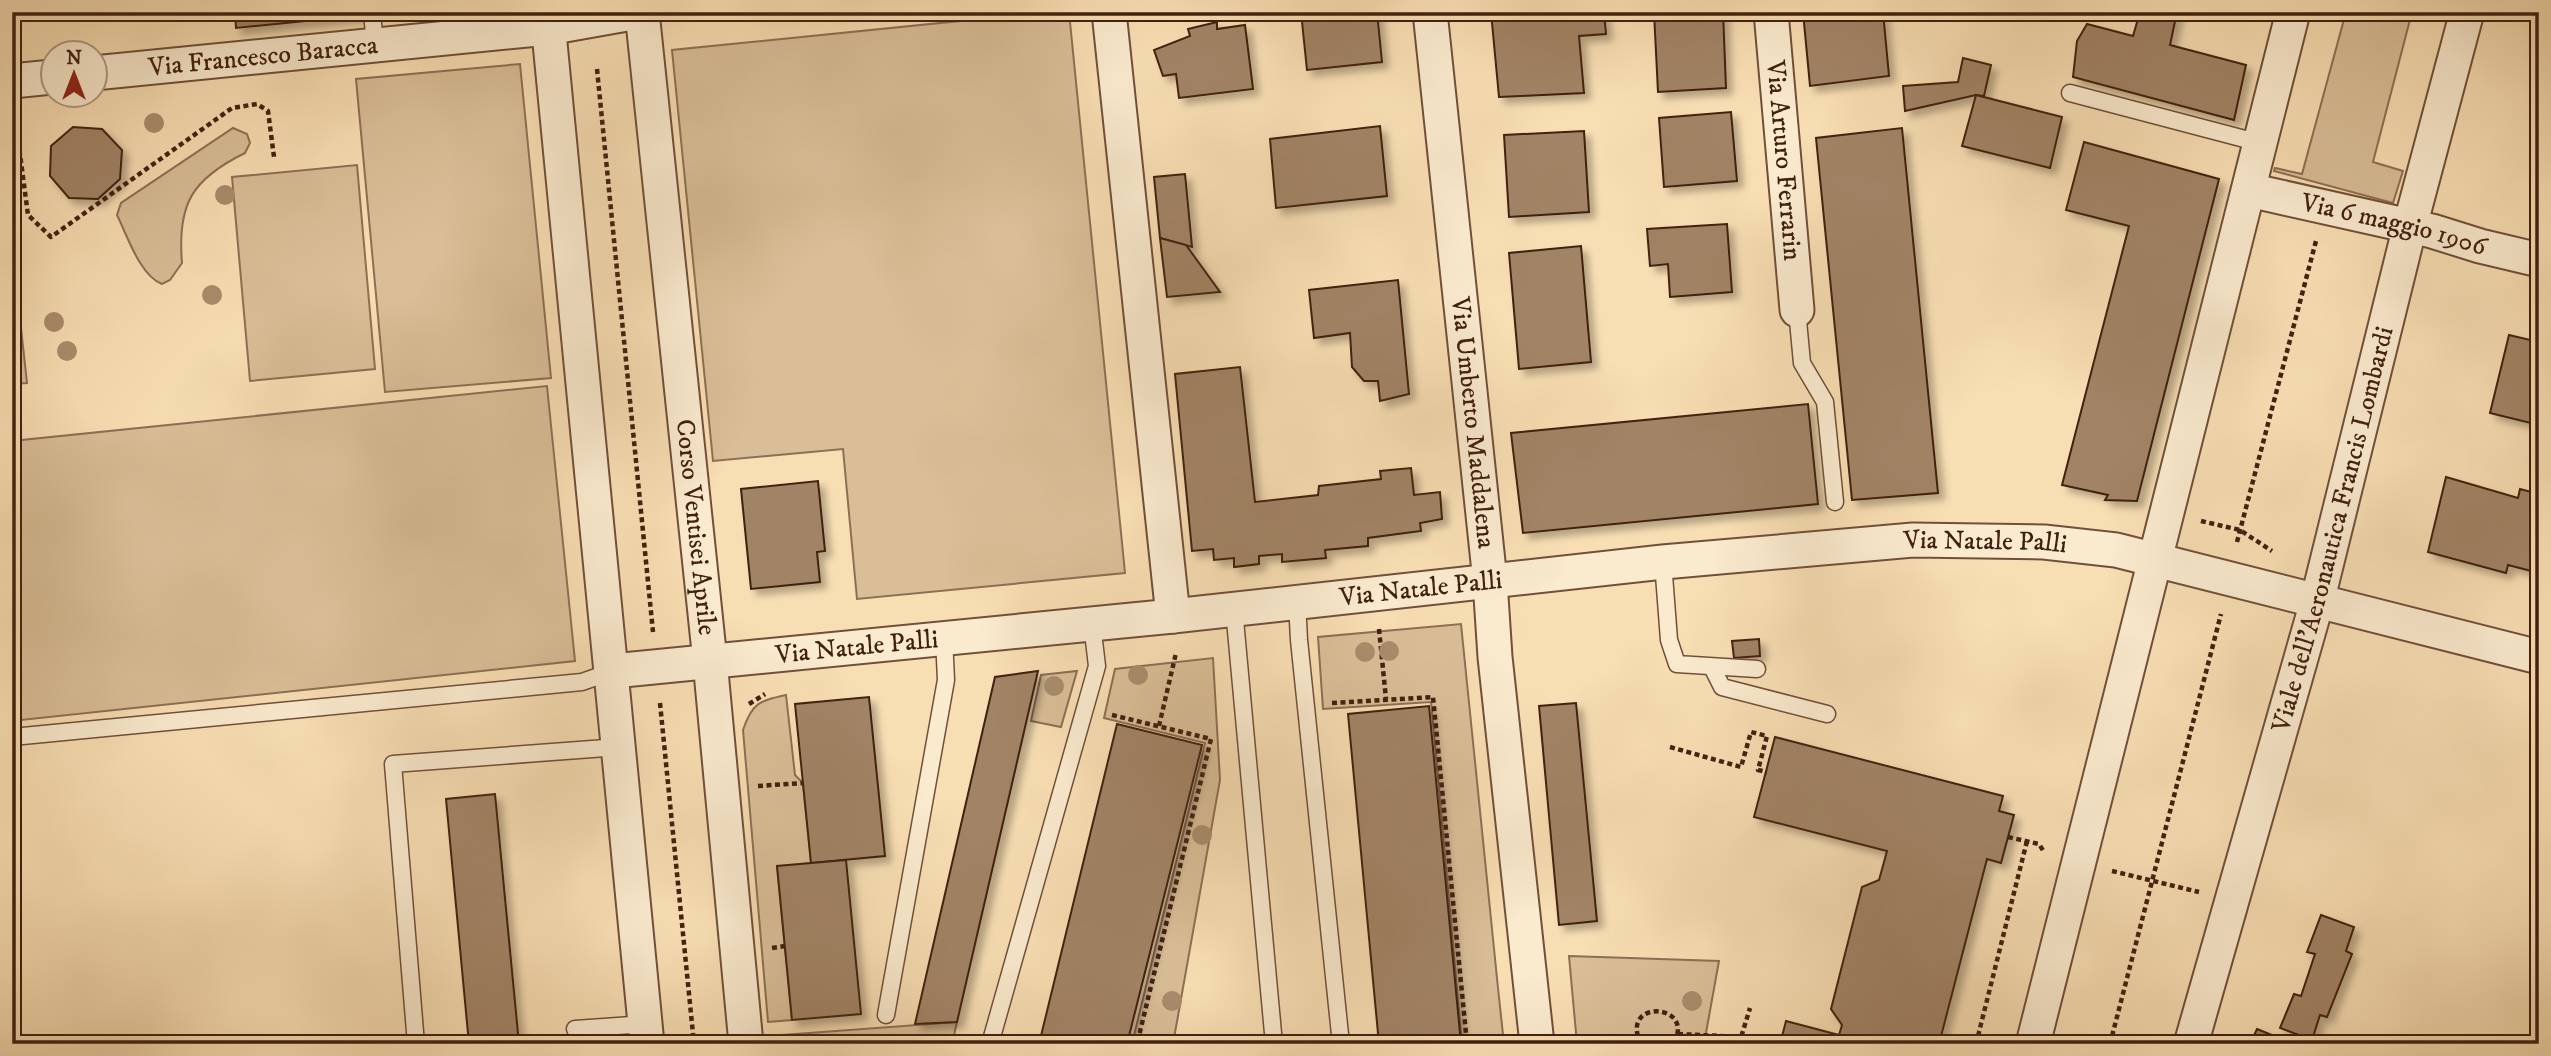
<svg xmlns="http://www.w3.org/2000/svg" width="2551" height="1056" viewBox="0 0 2551 1056" font-family="'IM FELL DW Pica',serif">
  <style>
    .green { fill: #d9be97; stroke: #8e6f54; stroke-width: 2 }
    .building { fill: #a18365; stroke: #422010; stroke-width: 2; filter: url(#shadow) }
    .lines { fill: none; stroke-linecap: round; stroke-linejoin: round }
    .lane-casing { stroke: #705039; stroke-width: 19 }
    .street-casing { stroke: #705039; stroke-width: 37 }
    .path { stroke: #422010; stroke-width: 4.5; stroke-dasharray: 5 3.5; stroke-linecap: butt }
    .lane { stroke: #faeace; stroke-width: 16 }
    .street { stroke: #faeace; stroke-width: 33 }
    .tree { fill: #a98c6c }
    .labels { text-anchor: middle; dominant-baseline: central; stroke-width: 7; stroke-linejoin: round; paint-order: stroke }
    .street-label { font-size: 26px; fill: #422010; stroke: #faeace }
  </style>
  <defs>
    <filter id="shadow"><feDropShadow dx="6" dy="6" stdDeviation="3.5" flood-color="#0004"/></filter>
  </defs>
  <rect width="100%" height="100%" fill="#f8deb3"/>
  <filter id="stains"><feTurbulence type="fractalNoise" baseFrequency=".00286" numOctaves="4"/><feColorMatrix values="0 0 0 0 .2 0 0 0 0 .09 0 0 0 0 .02 0 0 0 .5 -.17"/></filter>
  <radialGradient id="worn" r=".72"><stop offset=".6" stop-color="#630" stop-opacity="0"/><stop offset="1" stop-color="#630" stop-opacity=".3"/></radialGradient>
  <g class="green">
    <path d="M1049,12H1069L1125,573L857,599L843,449L713,461L672,50Z"/>
    <path d="M2346,12H2412L2373,162L2403,171L2393,203L2274,171L2275,168L2302,174Z"/>
    <path d="M520,64L551,378L385,392L356,79Z"/>
    <path d="M233,128L247,134L250,143L245,153C192,179 177,204 182,263L170,280L162,284C140,276 127,235 117,215L121,203Z"/>
    <path d="M357,165L375,369L250,381L232,177Z"/>
    <path d="M12,245L27,383L12,384Z"/>
    <path d="M547,386L575,661L12,721V441Z"/>
    <path d="M1461,624L1498,988L1504,1044H1462L1431,702L1323,709L1318,637Z"/>
    <path d="M1213,658L1220,780L1173,1044H1132L1205,743L1104,718L1115,669Z"/>
    <path d="M1077,671L1061,727L1031,721L1041,675Z"/>
    <path d="M786,695L795,775L803,783L811,863L777,867L792,1020L768,1022L743,730C752,703 759,701 786,695Z"/>
    <path d="M1569,956L1719,961L1704,1044H1577Z"/>
    <path d="M957,1022L952,1044H770L769,1036Z"/>
  </g>
  <g class="building">
    <path d="M235,12H364V15L236,28Z"/>
    <path d="M1301,12H1377L1382,62L1307,70Z"/>
    <path d="M1491,12H1604L1606,34L1579,36L1584,93L1499,97Z"/>
    <path d="M1654,12H1723L1726,88L1658,92Z"/>
    <path d="M1803,12H1883L1889,76L1810,86Z"/>
    <path d="M2140,12H2177L2170,45L2246,65L2234,120L2073,77L2077,41L2087,24L2133,36Z"/>
    <path d="M1217,22V29L1245,25L1253,89L1179,98L1176,74L1163,76L1154,50L1190,36L1188,29Z"/>
    <path d="M1963,58L1991,65L1984,96L1976,95L1905,111L1903,86L1958,82Z"/>
    <path d="M1976,95L2062,117L2050,168L1962,146Z"/>
    <path d="M1731,112L1737,181L1664,187L1659,118Z"/>
    <path d="M1380,126L1387,196L1276,208L1270,139Z"/>
    <path d="M73,127L102,129L122,150L120,179L98,199L69,198L50,176L51,146Z"/>
    <path d="M1902,128L1938,493L1852,500L1816,138Z"/>
    <path d="M1584,131L1589,212L1509,217L1504,135Z"/>
    <path d="M2084,142L2219,179L2137,501L2105,500L2108,495L2062,485L2129,226L2066,210Z"/>
    <path d="M1185,174L1192,247L1160,238L1154,177Z"/>
    <path d="M1727,224L1732,292L1670,297L1668,264L1650,266L1647,229Z"/>
    <path d="M1160,238L1186,245L1220,292L1167,297Z"/>
    <path d="M1581,246L1591,362L1519,369L1509,253Z"/>
    <path d="M1398,280L1409,394L1380,401L1378,381H1364L1352,367L1350,333L1314,338L1309,290Z"/>
    <path d="M2509,335L2539,342V425L2490,413Z"/>
    <path d="M1240,367L1255,502L1318,495L1319,486L1381,479L1380,471L1411,468L1414,495L1440,492L1442,519L1420,523L1421,531L1368,538V546L1325,550L1326,558L1282,562V554L1259,556V564L1234,567V558L1214,560L1213,549L1192,551L1175,374Z"/>
    <path d="M1808,404L1818,504L1523,533L1511,433Z"/>
    <path d="M2446,477L2518,498L2520,489L2539,494V573L2508,565L2506,573L2428,552Z"/>
    <path d="M818,481L825,551L817,552L820,582L751,589L741,489Z"/>
    <path d="M1759,639L1760,656L1734,658L1732,641Z"/>
    <path d="M1038,671L957,1022L915,1024L995,677Z"/>
    <path d="M869,697L885,856L811,863L795,704Z"/>
    <path d="M1576,703L1597,921L1559,925L1539,706Z"/>
    <path d="M1429,706L1461,1044H1379L1348,714Z"/>
    <path d="M1117,724L1202,745L1127,1044H1039Z"/>
    <path d="M1775,737L2003,796L1999,811L2014,815L2001,863L1987,859L1939,1044H1780L1786,1021L1839,1035L1842,1025L1831,1009L1862,887L1879,880L1887,851L1754,817Z"/>
    <path d="M495,794L519,1044H469L446,799Z"/>
    <path d="M846,860L861,1014L792,1020L777,866Z"/>
    <path d="M2321,915L2354,927L2346,951L2352,954L2327,1017L2320,1015L2312,1040L2280,1028L2294,994L2301,996L2315,954L2307,952Z"/>
    <path d="M2257,1029L2294,1044H2250Z"/>
  </g>
  <g class="lines">
    <defs>
      <g id="lane">
        <path d="M372,12L375,45"/>
        <path d="M2070,93L2260,143"/>
        <path d="M1797,310L1802,363L1825,402L1835,502"/>
        <path d="M1663,562L1669,640L1677,664L1757,669"/>
        <path d="M1297,602L1299,640L1341,1044"/>
        <path d="M1234,609L1274,1044"/>
        <path d="M1712,667L1722,687L1827,714"/>
        <path d="M12,737L582,682L613,671"/>
        <path d="M886,1015L946,680L944,638"/>
        <path d="M575,1029L646,1024"/>
        <path d="M416,1044L393,764L619,747"/>
        <path d="M990,1044L1097,666L1092,624"/>
      </g>
      <g id="street">
        <path d="M547,12L647,1044"/>
        <path id="s1" d="M642,12L710,661L746,1044"/>
        <path d="M1109,12L1173,616"/>
        <path id="s2" d="M1430,12L1490,581L1495,657L1537,1044"/>
        <path id="s3" d="M1771,12L1797,310"/>
        <path id="s4" d="M94,73L548,28L638,12"/>
        <path d="M12,81L52,77"/>
        <path id="s5" d="M2249,190L2432,231L2480,246L2539,260"/>
        <path id="s6" d="M613,671L1173,616L1663,562L1913,540L2044,542L2116,550L2539,657"/>
        <path d="M2033,1044L2293,12"/>
        <path id="s7" d="M2191,1044L2317,602L2410,226L2467,12"/>
      </g>
    </defs>
    <use href="#lane" class="lane-casing"/>
    <use href="#street" class="street-casing"/>
    <g class="path">
      <path d="M597,69L653,632"/>
      <path d="M15,116L28,215L51,237L232,108L257,104L268,111L274,157"/>
      <path d="M2201,521L2240,530L2272,551"/>
      <path d="M2237,542L2316,241"/>
      <path d="M1379,629L1386,699"/>
      <path d="M660,703L694,1044"/>
      <path d="M1332,703L1433,697L1467,1044"/>
      <path d="M749,704L765,694"/>
      <path d="M1112,715L1211,739L1137,1044"/>
      <path d="M1159,726L1176,653"/>
      <path d="M1670,747L1741,767L1751,732L1767,736L1758,770L1767,772"/>
      <path d="M758,786L803,783"/>
      <path d="M2008,837L2039,844L2044,852"/>
      <path d="M2112,871L2199,892"/>
      <path d="M772,948L785,946"/>
      <path d="M1678,1034L1743,1037"/>
      <path d="M1641,1044C1618,998 1698,1003 1673,1044"/>
      <path d="M1739,1044L1750,1008"/>
      <path d="M1976,1044L2027,841"/>
      <path d="M2110,1044L2221,614"/>
    </g>
    <use href="#lane" class="lane"/>
    <use href="#street" class="street"/>
  </g>
  <g class="tree">
    <circle cx="154" cy="123" r="10"/>
    <circle cx="225" cy="195" r="10"/>
    <circle cx="212" cy="295" r="10"/>
    <circle cx="54" cy="322" r="10"/>
    <circle cx="67" cy="351" r="10"/>
    <circle cx="1389" cy="651" r="10"/>
    <circle cx="1365" cy="652" r="10"/>
    <circle cx="1138" cy="675" r="10"/>
    <circle cx="1054" cy="686" r="10"/>
    <circle cx="1202" cy="835" r="10"/>
    <circle cx="1172" cy="1001" r="10"/>
    <circle cx="1692" cy="1001" r="10"/>
  </g>
  <g class="labels">
    <g class="street-label">
      <text stroke="none"><textPath href="#s4" startOffset="170">Via Francesco Baracca</textPath></text>
      <text stroke="none"><textPath href="#s3" startOffset="149">Via Arturo Ferrarin</textPath></text>
      <text stroke="none"><textPath href="#s5" startOffset="149">Via 6 maggio 1906</textPath></text>
      <text stroke="none"><textPath href="#s2" startOffset="413">Via Umberto Maddalena</textPath></text>
      <text stroke="none"><textPath href="#s1" startOffset="518">Corso Ventisei Aprile</textPath></text>
      <text stroke="none"><textPath href="#s7" startOffset="534">Viale dell'Aeronautica Francis Lombardi</textPath></text>
      <text stroke="none"><textPath href="#s6" startOffset="1379">Via Natale Palli</textPath></text>
      <text stroke="none"><textPath href="#s6" startOffset="812">Via Natale Palli</textPath></text>
      <text stroke="none"><textPath href="#s6" startOffset="245">Via Natale Palli</textPath></text>
    </g>
  </g>
  <rect width="2551" height="1056" fill="none" stroke="#f8deb3" stroke-width="42"/>
  <rect x="14" y="14" width="2523" height="1028" fill="none" stroke="#422010" stroke-width="3.5"/>
  <rect x="21" y="21" width="2509" height="1014" fill="none" stroke="#422010" stroke-width="2"/>
  <g transform="translate(74 74)"><circle r="33" fill="#faeace" stroke="#b09982" stroke-width="2"/>
  <path d="M0-5L12 26L0 18L-12 26Z" fill="#8f2418"/>
  <text y="-10" font-size="19" font-weight="bold" text-anchor="middle" fill="#422010">N</text>
  </g>
  <rect width="100%" height="100%" filter="url(#stains)"/>
  <rect width="100%" height="100%" fill="url(#worn)"/>
</svg>
